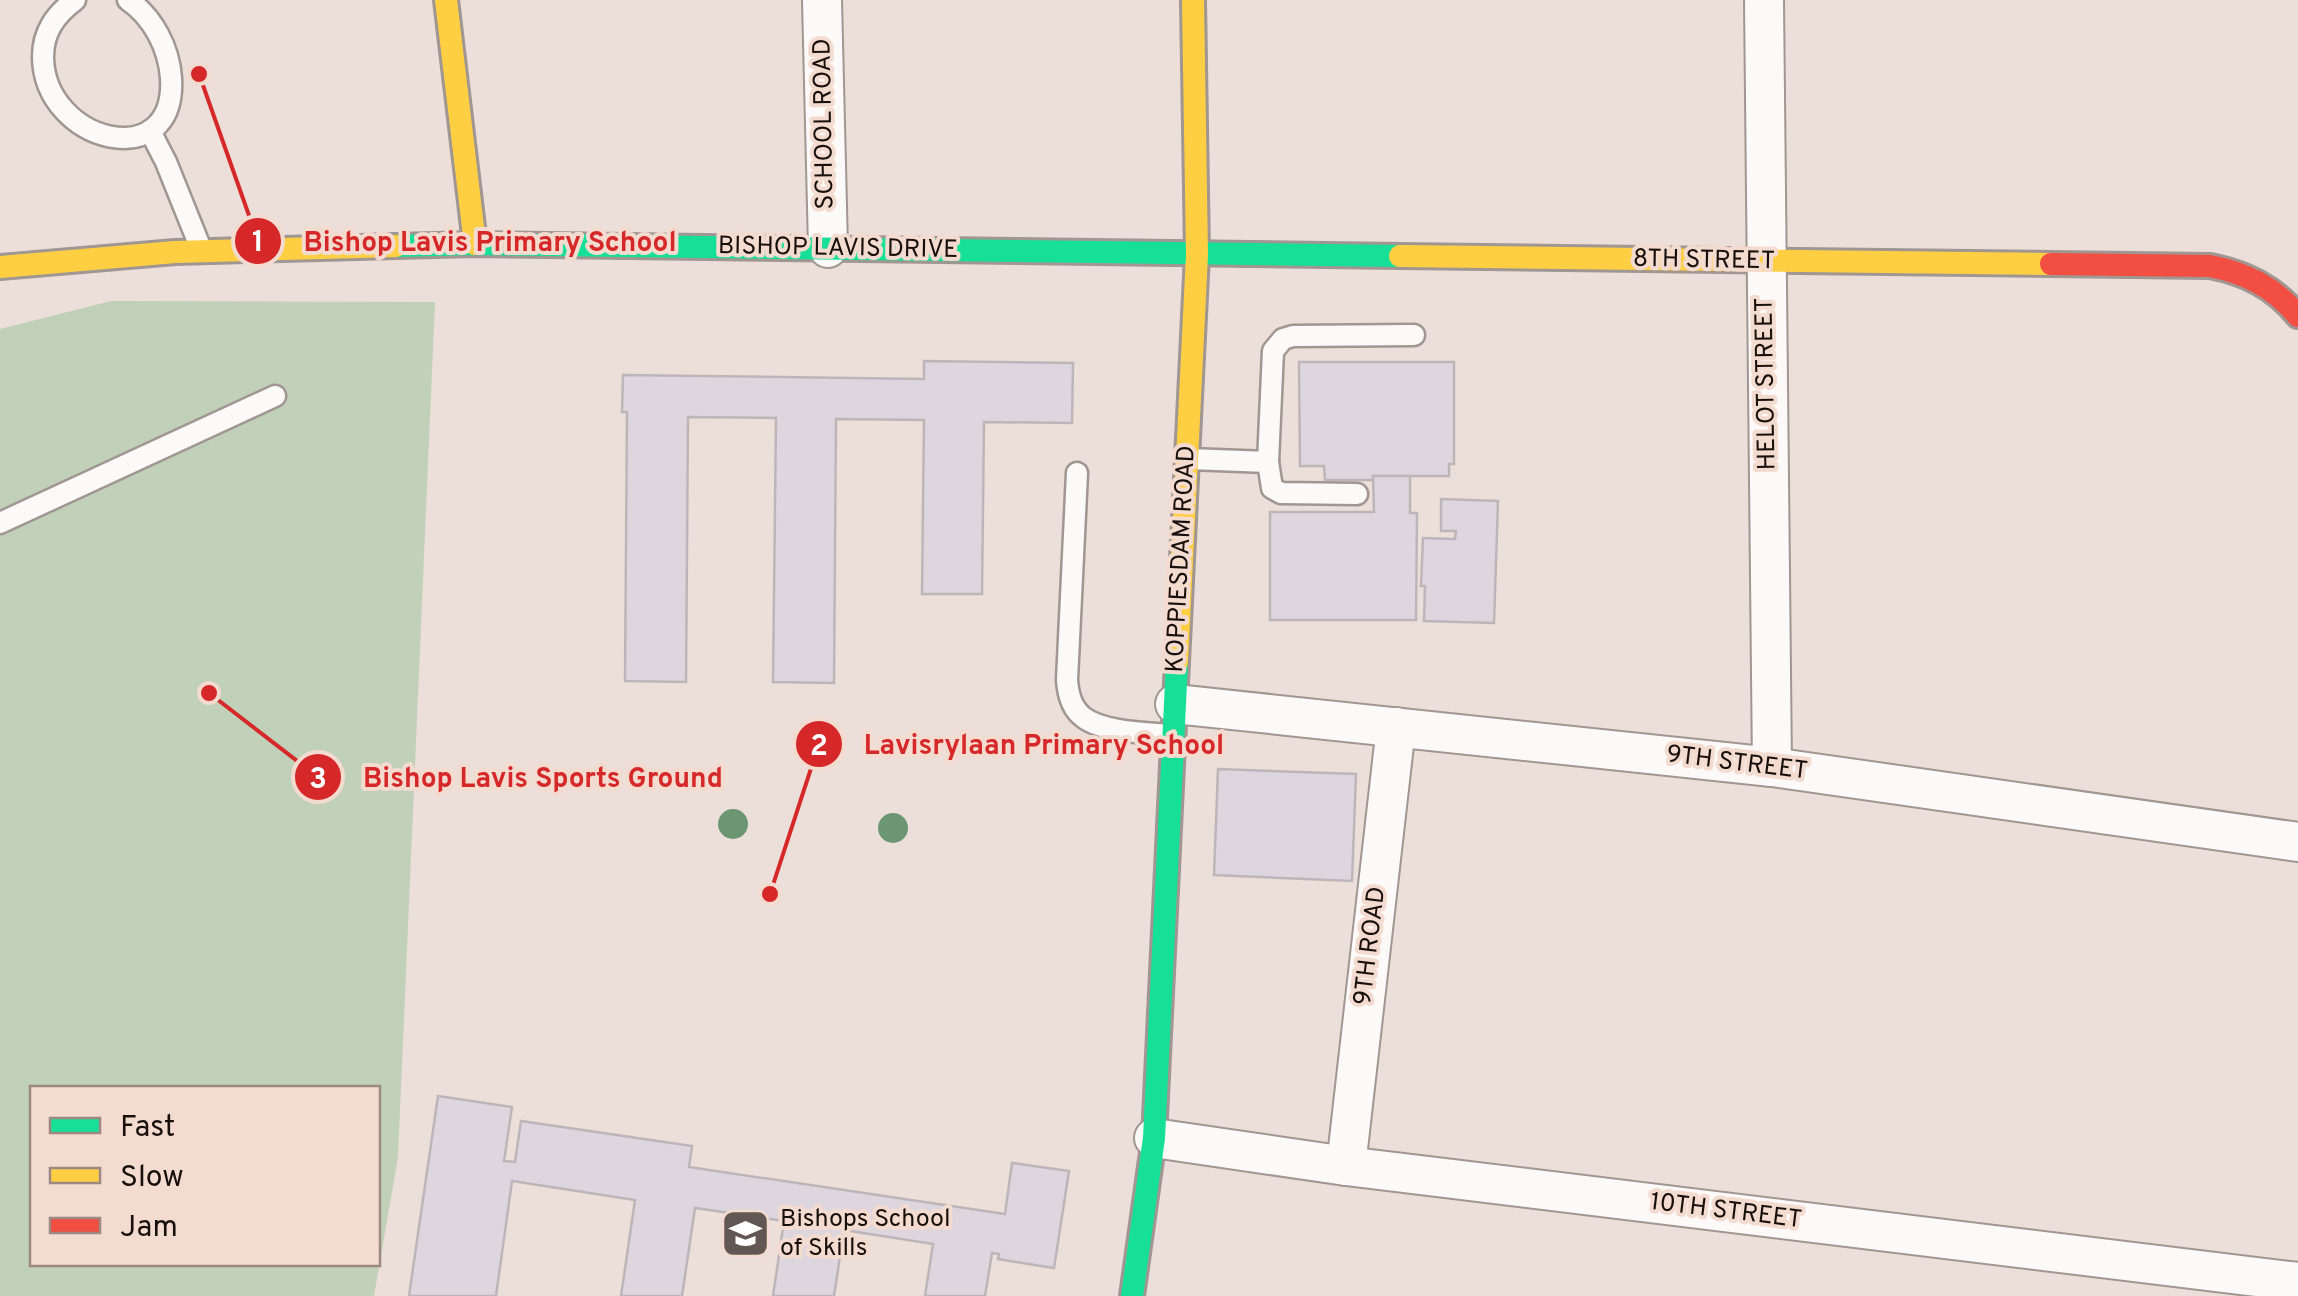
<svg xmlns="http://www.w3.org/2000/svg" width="2298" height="1296" viewBox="0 0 2298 1296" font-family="Overpass,sans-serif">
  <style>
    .green { fill: #c1d0b9; fill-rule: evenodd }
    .building { fill: #ded6df; stroke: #bdb6b8; stroke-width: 2.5 }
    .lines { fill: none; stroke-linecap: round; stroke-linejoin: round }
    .lane-casing { stroke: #a09692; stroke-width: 25 }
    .street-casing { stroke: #a09692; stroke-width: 42 }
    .fast-casing { stroke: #a09692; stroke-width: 28 }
    .slow-casing { stroke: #a09692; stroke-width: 28 }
    .jam-casing { stroke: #a09692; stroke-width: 28 }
    .lane { stroke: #fcfaf9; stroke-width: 20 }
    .street { stroke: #fcfaf9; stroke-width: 38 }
    .fast { stroke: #16e098; stroke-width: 22 }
    .slow { stroke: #ffcf43; stroke-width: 22 }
    .jam { stroke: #f24e42; stroke-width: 22 }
    .tree { fill: #6c9572 }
    .labels { text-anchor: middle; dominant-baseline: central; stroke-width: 8; stroke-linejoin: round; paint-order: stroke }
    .street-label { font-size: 25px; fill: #170f0b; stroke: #f4dbd0 }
    .poi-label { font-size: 25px; fill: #170f0b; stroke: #f4dbd0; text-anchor: start }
    .leader { fill: none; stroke: #d62828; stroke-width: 4 }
    .callout-dot { fill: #d62828; stroke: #f4dbd0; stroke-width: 4 }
    .mark-label { font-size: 30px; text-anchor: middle; font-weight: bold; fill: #fff }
    .callout-label { font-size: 28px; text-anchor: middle; font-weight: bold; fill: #d62828; stroke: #f4dbd0; stroke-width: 8; stroke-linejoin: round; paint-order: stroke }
  </style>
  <rect width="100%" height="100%" fill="#ecded8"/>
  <path class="green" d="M111,301L435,302L398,1157L374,1296H0V329ZM32,1088H378V1264H32Z"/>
  <g class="building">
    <path d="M924,361L1073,363L1072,423L984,422L982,594H922L924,420L836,419L834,683L773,682L776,418L688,417L686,682L625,681L627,412H622L623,375L924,379Z"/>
    <path d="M1299,362H1454V464H1449V476H1373V480H1325L1324,466H1300Z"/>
    <path d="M1373,476H1410V513H1417L1416,620H1270V512H1374Z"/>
    <path d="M1441,499L1498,501L1494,623L1424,621L1425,586H1421L1423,538L1455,539L1456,531H1441Z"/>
    <path d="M1218,769L1356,774L1352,881L1214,875Z"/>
    <path d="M438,1096L512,1107L504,1161L515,1162L521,1121L692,1146L689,1167L1005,1214L1012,1163L1069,1171L1054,1268L998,1259L999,1254L992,1253L985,1296H925L933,1244L844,1230L834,1296H773L784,1221L695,1208L682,1296H621L635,1200L512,1181L496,1296H409Z"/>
  </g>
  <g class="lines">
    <defs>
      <g id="lane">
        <path d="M75,0C55,15 43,32 43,57C44,143 177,176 171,78C169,48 153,17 128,0"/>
        <path d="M150,131L166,162L201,249"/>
        <path d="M1189,459L1268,462"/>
        <path d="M1077,473L1067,680C1068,694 1071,708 1083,717C1101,732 1148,733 1171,735"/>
        <path d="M1357,494L1281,493L1272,488L1268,462L1273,351L1283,339L1293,336L1414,335"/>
        <path d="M0,523L275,396"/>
      </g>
      <g id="street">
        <path d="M822,0L828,248"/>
        <path d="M1764,0L1772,767"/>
        <path d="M1175,704L1772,767L2298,842"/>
        <path d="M1154,1138L1346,1166L2298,1282"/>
        <path d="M1346,1166L1396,727"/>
      </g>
      <g id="fast">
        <path d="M396,246L475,244L1400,256"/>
        <path d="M1132,1296L1154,1138L1177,662"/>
      </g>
      <g id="slow">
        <path d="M446,0L475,244"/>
        <path d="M1400,256L2051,264"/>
        <path d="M0,267L175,252L396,246"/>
        <path d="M1177,662L1197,255L1193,0"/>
      </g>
      <path id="jam" d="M2051,264L2210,266C2246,273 2274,287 2298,316"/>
    </defs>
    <use href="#lane" class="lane-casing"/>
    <use href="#street" class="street-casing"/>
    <use href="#fast" class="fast-casing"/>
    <use href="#slow" class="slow-casing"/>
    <use href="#jam" class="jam-casing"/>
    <use href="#lane" class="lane"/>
    <use href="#street" class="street"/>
    <use href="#fast" class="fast"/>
    <use href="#slow" class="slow"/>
    <use href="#jam" class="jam"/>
  </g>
  <g class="tree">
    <circle cx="733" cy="824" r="15"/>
    <circle cx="893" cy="828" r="15"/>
  </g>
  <defs>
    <symbol id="school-square" viewBox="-11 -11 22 22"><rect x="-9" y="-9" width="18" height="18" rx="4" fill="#625753" stroke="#f4dbd0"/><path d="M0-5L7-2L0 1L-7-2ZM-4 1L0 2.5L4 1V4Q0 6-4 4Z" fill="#fff"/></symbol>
  </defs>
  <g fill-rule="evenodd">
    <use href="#school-square" x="718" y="1206" width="55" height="55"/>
  </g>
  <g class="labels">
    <g class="street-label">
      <text transform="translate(825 124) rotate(-91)">SCHOOL ROAD</text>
      <text transform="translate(838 249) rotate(1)">BISHOP LAVIS DRIVE</text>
      <text transform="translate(1704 261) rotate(1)">8TH STREET</text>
      <text transform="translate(1767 384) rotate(-91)">HELOT STREET</text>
      <text transform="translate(1182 559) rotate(-87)">KOPPIESDAM ROAD</text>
      <text transform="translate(1737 764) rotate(7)">9TH STREET</text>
      <text transform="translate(1371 946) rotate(-83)">9TH ROAD</text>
      <text transform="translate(1726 1212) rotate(7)">10TH STREET</text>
    </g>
    <g class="poi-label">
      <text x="780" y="1220">Bishops School<tspan x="780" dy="29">of Skills</tspan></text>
    </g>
  </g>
  <path class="leader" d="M199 74L258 241M770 894L819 744M209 693L318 777"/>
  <g class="callout-dot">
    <circle cx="199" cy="74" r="10"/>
    <circle cx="770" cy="894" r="10"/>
    <circle cx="209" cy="693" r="10"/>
    <circle cx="258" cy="241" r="25"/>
    <circle cx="819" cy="744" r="25"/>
    <circle cx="318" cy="777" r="25"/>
  </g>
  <g class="mark-label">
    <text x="258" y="251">1</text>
    <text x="819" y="755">2</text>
    <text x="318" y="788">3</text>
  </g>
  <g class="callout-label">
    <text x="490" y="251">Bishop Lavis Primary School</text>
    <text x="1044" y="754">Lavisrylaan Primary School</text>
    <text x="543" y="787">Bishop Lavis Sports Ground</text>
  </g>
  <rect x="30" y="1086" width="350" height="180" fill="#f4dbd0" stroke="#9c8981" stroke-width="2.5"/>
  <rect x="50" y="1118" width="50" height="15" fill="#16e098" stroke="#9c8981" stroke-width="2.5"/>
  <text x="120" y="1136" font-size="30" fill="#170f0b">Fast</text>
  <rect x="50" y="1168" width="50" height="15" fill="#ffcf43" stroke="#9c8981" stroke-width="2.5"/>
  <text x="120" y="1186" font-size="30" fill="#170f0b">Slow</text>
  <rect x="50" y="1218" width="50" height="15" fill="#f24e42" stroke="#9c8981" stroke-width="2.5"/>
  <text x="120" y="1236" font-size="30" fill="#170f0b">Jam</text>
</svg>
